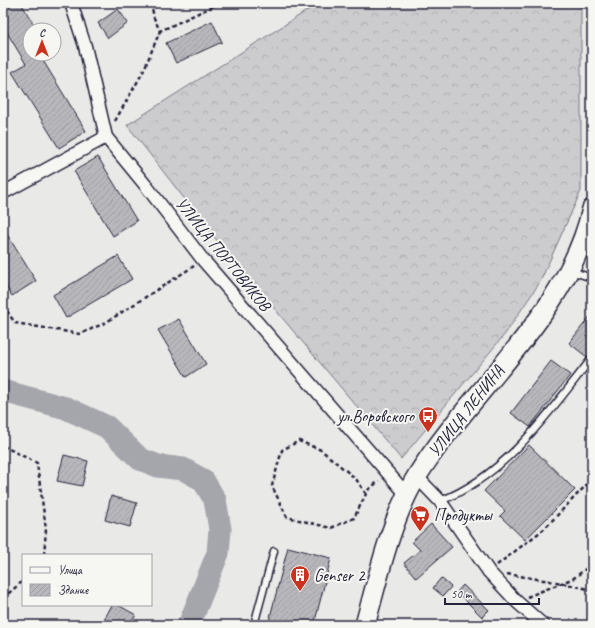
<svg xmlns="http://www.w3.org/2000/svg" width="595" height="628" viewBox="0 0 595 628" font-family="Caveat,sans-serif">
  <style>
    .forest { fill: url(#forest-crowns); stroke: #777784 }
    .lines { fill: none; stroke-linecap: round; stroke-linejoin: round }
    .river { stroke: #a5a5ac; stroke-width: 23 }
    .building { fill: url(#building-hatch); stroke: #22223b }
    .lane-casing { stroke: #22223b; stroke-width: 9 }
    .street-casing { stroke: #22223b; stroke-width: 15 }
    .primary-casing { stroke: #22223b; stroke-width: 22 }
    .path { stroke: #22223b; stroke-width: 2.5; stroke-dasharray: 4 3; stroke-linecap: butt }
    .lane { stroke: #f6f6f2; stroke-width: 6 }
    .street { stroke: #f6f6f2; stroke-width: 12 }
    .primary { stroke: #f6f6f2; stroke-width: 19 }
    .labels { text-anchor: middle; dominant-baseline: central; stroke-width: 4; stroke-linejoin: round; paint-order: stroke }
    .street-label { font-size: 17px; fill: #22223b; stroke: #f6f6f2 }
    .poi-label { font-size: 17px; fill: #22223b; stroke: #f6f6f2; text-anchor: start }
  </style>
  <defs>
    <pattern id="forest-crowns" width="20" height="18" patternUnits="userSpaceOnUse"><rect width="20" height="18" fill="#ccccce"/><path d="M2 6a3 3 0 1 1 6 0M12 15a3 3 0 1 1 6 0" fill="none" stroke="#afafb2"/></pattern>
    <pattern id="building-hatch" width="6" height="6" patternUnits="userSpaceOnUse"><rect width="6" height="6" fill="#b8b8bc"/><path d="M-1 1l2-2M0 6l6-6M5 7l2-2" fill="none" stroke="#9e9ea2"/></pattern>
  </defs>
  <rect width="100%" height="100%" fill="#e9e9e7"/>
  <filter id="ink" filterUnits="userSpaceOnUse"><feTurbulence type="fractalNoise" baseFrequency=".025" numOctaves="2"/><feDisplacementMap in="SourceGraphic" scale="8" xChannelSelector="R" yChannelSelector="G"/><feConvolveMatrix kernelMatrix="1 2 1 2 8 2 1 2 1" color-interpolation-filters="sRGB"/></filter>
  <g filter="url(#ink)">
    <path class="forest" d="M319,3H581V191L540,282L505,334L401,459L215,238L127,125Z"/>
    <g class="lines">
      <path class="river" d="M3,391L66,408L107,427L140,459L158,466L183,469L203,480L215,500L220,529L218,553L189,625"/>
    </g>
    <g class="building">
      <path d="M3,3H21L37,30H30V54H39L86,131L59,148L12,72L26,64L3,26Z"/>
      <path d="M118,9L128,23L108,38L98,23Z"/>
      <path d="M212,21L222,42L176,63L166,43Z"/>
      <path d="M98,157L137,221L113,236L74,171Z"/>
      <path d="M3,228L36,281L12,296L3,282Z"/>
      <path d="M118,256L132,279L66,318L53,295Z"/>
      <path d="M592,314V354L587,357L569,343Z"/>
      <path d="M179,319L206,364L186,377L158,330Z"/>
      <path d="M551,361L570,375L530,427L511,413Z"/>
      <path d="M529,445L575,490L525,540L500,516L505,511L484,491Z"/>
      <path d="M64,455L88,461L82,486L57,481Z"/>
      <path d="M111,496L137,503L130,527L105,520Z"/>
      <path d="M431,524L452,547L416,578L404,563L420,550L412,542Z"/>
      <path d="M288,547L331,558L314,625H268Z"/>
      <path d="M441,578L451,587L443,596L433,588Z"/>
      <path d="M463,585L489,610L482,617L457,592Z"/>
      <path d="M112,605H118L136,615L130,625H108L103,622Z"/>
    </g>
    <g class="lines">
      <defs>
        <g id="lane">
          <path d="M571,271L592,278"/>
          <path d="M440,501C507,475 549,412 592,358"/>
          <path d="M254,625L274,551"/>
        </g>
        <g id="street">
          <path d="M71,3L85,46L106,137L147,187L203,260L407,495"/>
          <path d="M3,193L106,137"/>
          <path d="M417,477L440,501L489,572L516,601L543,625"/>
        </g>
        <path id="primary" d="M365,625C378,578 391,518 417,476C472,388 568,314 592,209"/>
      </defs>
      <use href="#lane" class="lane-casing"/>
      <use href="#street" class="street-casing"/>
      <use href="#primary" class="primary-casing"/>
      <g class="path">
        <path d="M151,3L154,18L160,31L220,3"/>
        <path d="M115,121L143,72L160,31"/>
        <path d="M3,305L15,323L80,334L105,323L194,266"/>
        <path d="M3,446L37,463L46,529L44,555"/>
        <path d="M366,494L356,479L321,450L299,441L282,450L272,486L287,517L331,528L354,518L368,490L379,481"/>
        <path d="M497,565L544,529L592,479"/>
        <path d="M507,574L562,583L592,590"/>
        <path d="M527,597L574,578L592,564"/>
        <path d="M3,598L23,581"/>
      </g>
      <use href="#lane" class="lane"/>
      <use href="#street" class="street"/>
      <use href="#primary" class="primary"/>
    </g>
  </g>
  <defs>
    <symbol id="bus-pin" viewBox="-11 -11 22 30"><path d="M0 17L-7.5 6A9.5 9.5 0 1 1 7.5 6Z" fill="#c8321e" stroke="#f6f6f2"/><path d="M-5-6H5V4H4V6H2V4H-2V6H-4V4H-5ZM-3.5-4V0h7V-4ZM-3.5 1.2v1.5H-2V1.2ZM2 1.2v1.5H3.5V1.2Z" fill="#fff"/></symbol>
    <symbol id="supermarket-pin" viewBox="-11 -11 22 30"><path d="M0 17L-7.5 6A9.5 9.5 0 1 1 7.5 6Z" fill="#c8321e" stroke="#f6f6f2"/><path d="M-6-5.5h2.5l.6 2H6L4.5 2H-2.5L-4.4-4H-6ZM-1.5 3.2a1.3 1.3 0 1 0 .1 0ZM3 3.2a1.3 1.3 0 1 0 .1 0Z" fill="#fff"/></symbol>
    <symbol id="building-pin" viewBox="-11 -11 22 30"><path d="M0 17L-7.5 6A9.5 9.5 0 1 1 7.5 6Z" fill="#c8321e" stroke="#f6f6f2"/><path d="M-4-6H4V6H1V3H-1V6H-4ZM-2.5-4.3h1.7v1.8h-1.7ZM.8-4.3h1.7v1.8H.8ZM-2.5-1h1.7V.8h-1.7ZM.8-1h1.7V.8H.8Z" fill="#fff"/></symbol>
  </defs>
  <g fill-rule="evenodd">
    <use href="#bus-pin" x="417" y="405" width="22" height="30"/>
    <use href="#supermarket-pin" x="409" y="504" width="22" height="30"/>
    <use href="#building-pin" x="289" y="564" width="22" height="30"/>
  </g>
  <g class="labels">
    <g class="street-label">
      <text transform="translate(223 254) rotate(51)">УЛИЦА ПОРТОВИКОВ</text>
      <text transform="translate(466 411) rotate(-52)">УЛИЦА ЛЕНИНА</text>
    </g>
    <g class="poi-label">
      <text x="414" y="416" text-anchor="end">ул.Воровского</text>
      <text x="434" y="515">Продукты</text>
      <text x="314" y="575">Genser 2</text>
    </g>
  </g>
  <rect width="595" height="628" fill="none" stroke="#f6f6f2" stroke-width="16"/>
  <rect x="8" y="8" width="579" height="612" fill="none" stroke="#22223b" stroke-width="1.5" filter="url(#ink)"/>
  <rect x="22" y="554" width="130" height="52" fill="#f6f6f2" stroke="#a1a1a9"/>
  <rect x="30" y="567" width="20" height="6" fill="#f6f6f2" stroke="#a1a1a9"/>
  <text x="58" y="574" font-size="12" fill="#22223b">Улица</text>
  <rect x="30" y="584" width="20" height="12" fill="url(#building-hatch)" stroke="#a1a1a9"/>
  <text x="58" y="594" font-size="12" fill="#22223b">Здание</text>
  <g transform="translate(42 42)"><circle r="19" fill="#f6f6f2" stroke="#a1a1a9"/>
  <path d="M0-3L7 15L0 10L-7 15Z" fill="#c8321e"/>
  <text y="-6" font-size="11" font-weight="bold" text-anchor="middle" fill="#22223b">С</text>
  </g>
  <path d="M445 598v6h94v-6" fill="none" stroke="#22223b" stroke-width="2"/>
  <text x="451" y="598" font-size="12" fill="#22223b" stroke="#f6f6f2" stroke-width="3" paint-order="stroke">50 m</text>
</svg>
